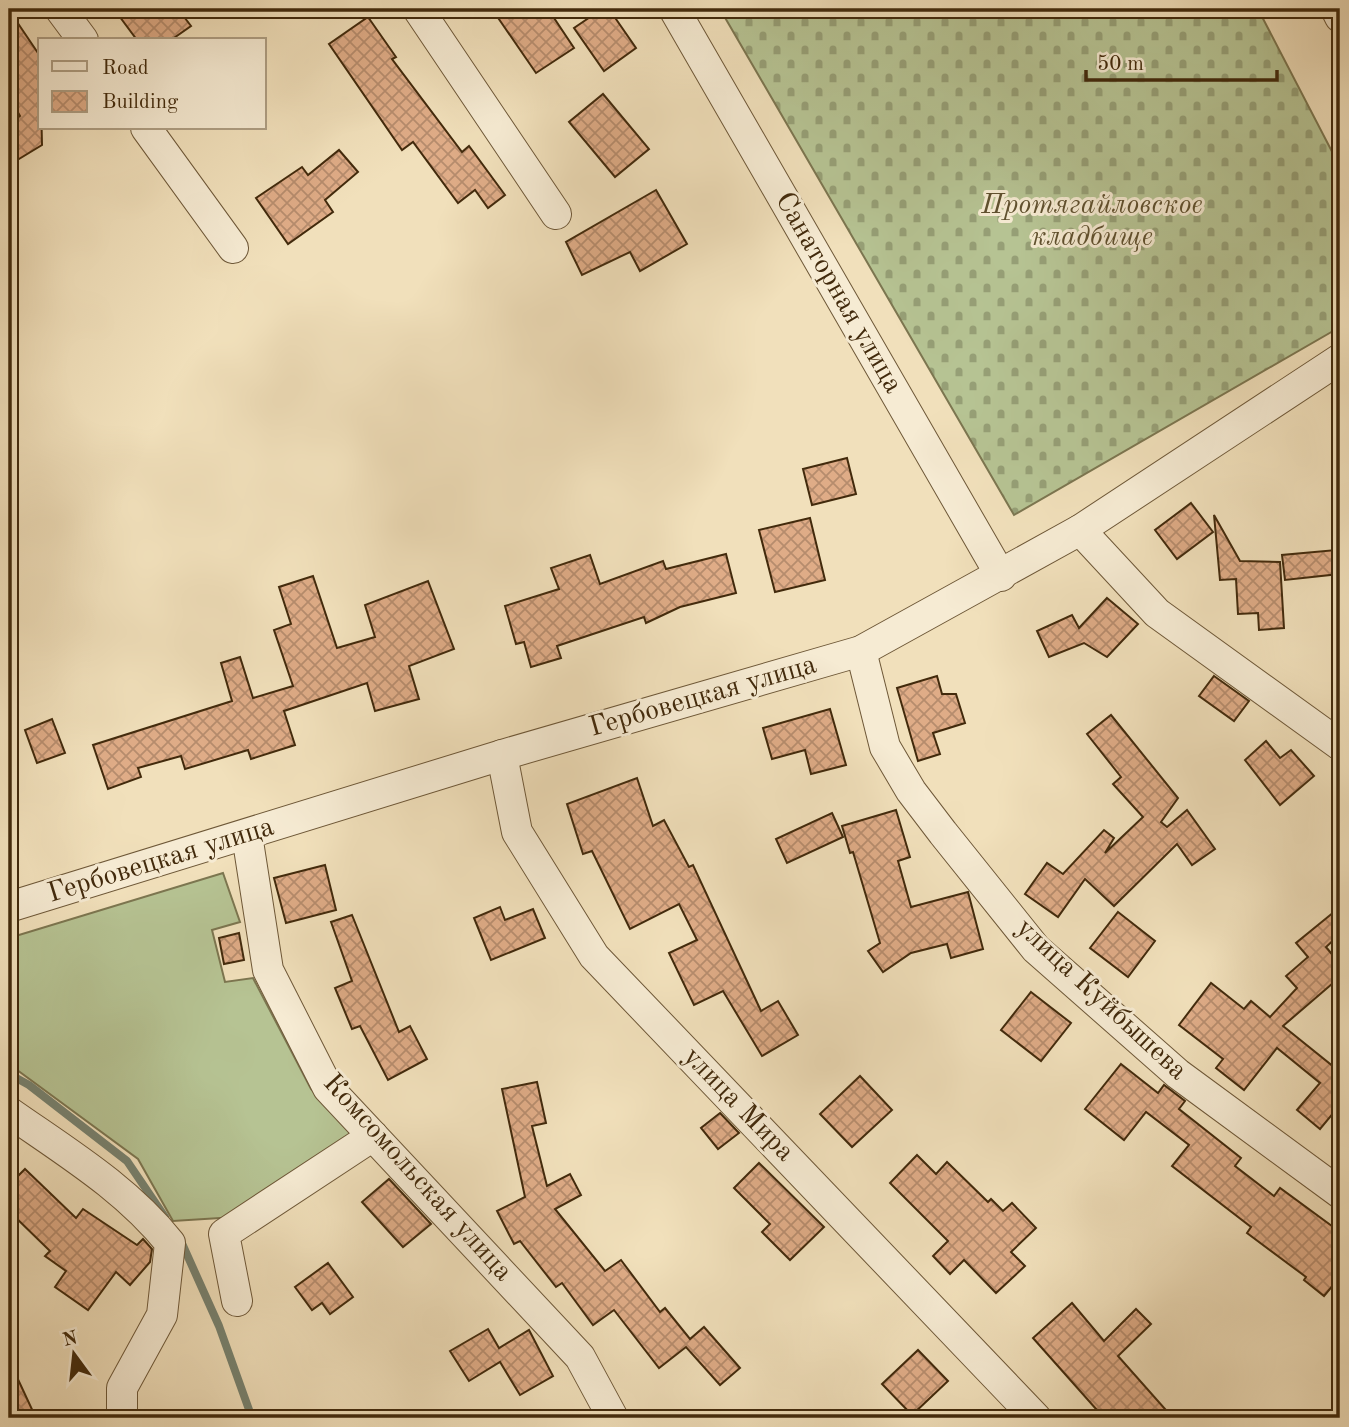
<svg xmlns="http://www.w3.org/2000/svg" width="1349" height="1427" viewBox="0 0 1349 1427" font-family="'Old Standard TT',serif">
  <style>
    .grass { fill: #b6c393; stroke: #7c7650; stroke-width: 2 }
    .cemetery { fill: url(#cemetery-stones); stroke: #7c7650; stroke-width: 2 }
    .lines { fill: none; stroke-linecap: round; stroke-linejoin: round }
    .stream { stroke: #778270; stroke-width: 8 }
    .building { fill: url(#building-cross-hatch); stroke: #422a0c; stroke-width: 2 }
    .minor-casing { stroke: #6e5838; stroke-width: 32 }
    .minor { stroke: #f6ebd3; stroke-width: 30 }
    .labels { text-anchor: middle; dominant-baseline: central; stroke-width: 6; stroke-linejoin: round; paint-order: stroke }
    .park-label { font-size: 28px; font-style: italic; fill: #5f502e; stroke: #f6ebd3 }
    .street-label { font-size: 28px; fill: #422a0c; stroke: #f6ebd3 }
  </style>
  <defs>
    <pattern id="cemetery-stones" width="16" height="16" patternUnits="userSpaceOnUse" patternTransform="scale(1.75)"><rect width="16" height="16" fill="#b6c393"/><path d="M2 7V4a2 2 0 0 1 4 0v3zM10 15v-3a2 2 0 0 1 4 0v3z" fill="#969f76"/></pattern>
    <pattern id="building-cross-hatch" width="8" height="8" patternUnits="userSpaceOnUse" patternTransform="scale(1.75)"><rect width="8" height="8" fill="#dfac87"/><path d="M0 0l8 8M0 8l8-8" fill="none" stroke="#b68c6d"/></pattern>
  </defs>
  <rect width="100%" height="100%" fill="#f1e0bb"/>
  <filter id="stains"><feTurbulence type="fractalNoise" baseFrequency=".00286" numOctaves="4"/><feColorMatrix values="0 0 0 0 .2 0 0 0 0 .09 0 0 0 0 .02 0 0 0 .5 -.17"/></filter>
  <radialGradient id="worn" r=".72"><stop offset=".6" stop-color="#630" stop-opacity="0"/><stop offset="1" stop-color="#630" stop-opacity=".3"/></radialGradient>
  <path class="grass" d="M223,873L240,922L212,930L225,982L253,978L311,1089L353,1136L236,1217L173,1221L138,1159L9,1064V938Z"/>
  <path class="cemetery" d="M720,9H1258L1340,167V327L1014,515Z"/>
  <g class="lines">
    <g class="stream">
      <path d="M9,1074L29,1085L127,1161L165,1217"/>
      <path d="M180,1239L219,1326L252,1418"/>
    </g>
  </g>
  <g class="building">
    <path d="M114,9H178L191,26L171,40H137Z"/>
    <path d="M492,9H548L574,48L536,73Z"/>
    <path d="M602,9H609L636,48L604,71L574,28Z"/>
    <path d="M9,10L40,56L42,145L9,165V123L20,116L9,97Z"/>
    <path d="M368,17L396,57L392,59L462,152L469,146L505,195L488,208L475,190L458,203L413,142L402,150L329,44Z"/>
    <path d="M603,94L649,149L615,177L569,122Z"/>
    <path d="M339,150L358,172L325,200L333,212L288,244L256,198L302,167L308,175Z"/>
    <path d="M656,190L687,244L640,271L630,252L582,275L566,242Z"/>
    <path d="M847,458L856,494L812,505L803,469Z"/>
    <path d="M1191,503L1213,532L1177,559L1155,530Z"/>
    <path d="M1214,515L1240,561L1280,562L1284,628L1259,630L1258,613L1238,614L1236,579L1220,580Z"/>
    <path d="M810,518L825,580L775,592L759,530Z"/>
    <path d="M1336,550L1339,574L1285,580L1282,555Z"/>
    <path d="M726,554L736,593L680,607L646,623L644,617L557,646L561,658L531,667L524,642L516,644L505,606L559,589L551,568L590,555L600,584L663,561L666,569Z"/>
    <path d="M313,576L337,648L375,637L365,605L428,581L454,649L409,666L419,699L375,711L367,683L284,711L295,745L251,759L248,750L185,769L181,756L138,768L141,777L108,789L93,745L232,701L221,663L240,657L253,698L293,686L274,630L291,624L279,587Z"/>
    <path d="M1107,598L1138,624L1107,657L1084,643L1049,657L1037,631L1072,615L1079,628Z"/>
    <path d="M937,676L942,694H956L965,723L933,733L940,754L918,761L897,688Z"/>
    <path d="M1214,676L1249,701L1234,721L1199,696Z"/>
    <path d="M830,709L846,765L811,774L805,750L772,759L763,728Z"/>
    <path d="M1111,715L1178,798L1161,822L1167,827L1187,810L1215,849L1192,865L1177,844L1114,906L1085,879L1058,917L1025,894L1047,863L1063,874L1104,830L1114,838L1105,853L1143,817L1113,784L1121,777L1087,734Z"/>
    <path d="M52,719L65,753L37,763L25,730Z"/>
    <path d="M1266,741L1280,758L1291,750L1314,776L1280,805L1245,760Z"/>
    <path d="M637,778L653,826L664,820L689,867L693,865L761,1011L778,1001L798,1035L762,1056L723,991L694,1005L669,953L697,940L679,904L630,929L592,851L583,854L567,804Z"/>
    <path d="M896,810L910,857L898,861L911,907L968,892L983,949L951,958L947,944L911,953L883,972L868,951L880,943L853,852L850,853L842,826Z"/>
    <path d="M832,813L843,837L787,863L776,839Z"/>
    <path d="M325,865L336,910L286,923L274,878Z"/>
    <path d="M500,907L505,920L533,909L545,938L491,960L474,918Z"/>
    <path d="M1340,907V934L1326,947L1340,964V977L1283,1026L1334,1067L1340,1060V1105L1320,1129L1297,1110L1320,1083L1277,1048L1244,1090L1216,1068L1223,1059L1179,1025L1211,983L1244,1009L1251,1001L1270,1017L1297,988L1286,976L1308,957L1296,943Z"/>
    <path d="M1118,912L1155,941L1128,977L1090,948Z"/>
    <path d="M352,915L399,1032L410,1026L427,1059L388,1080L360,1026L352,1029L335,988L352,981L331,922Z"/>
    <path d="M239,933L244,960L224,964L219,938Z"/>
    <path d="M1031,992L1071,1023L1041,1061L1001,1030Z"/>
    <path d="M1121,1064L1158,1093L1164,1085L1185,1101L1179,1109L1241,1158L1235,1166L1274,1196L1280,1188L1340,1232V1277L1324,1296L1304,1280L1306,1277L1247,1233L1251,1227L1172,1166L1189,1145L1146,1112L1124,1140L1085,1109Z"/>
    <path d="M860,1076L892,1110L852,1147L820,1114Z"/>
    <path d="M537,1082L546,1123L532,1126L547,1186L570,1174L581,1195L555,1209L605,1271L621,1260L660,1312L665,1308L690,1339L704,1327L740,1368L720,1385L686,1347L659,1368L614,1310L593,1325L562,1283L556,1287L520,1241L514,1244L497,1211L525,1197L502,1089Z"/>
    <path d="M720,1113L739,1133L718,1149L701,1128Z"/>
    <path d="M917,1155L936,1174L947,1162L988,1202L991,1199L1003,1211L1012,1203L1036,1228L1011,1252L1025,1266L996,1293L964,1260L950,1274L933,1256L948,1241L890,1183Z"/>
    <path d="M759,1163L824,1227L790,1260L762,1232L770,1224L734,1188Z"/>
    <path d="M25,1169L76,1218L83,1209L137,1245L143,1239L152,1249L150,1262L130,1285L116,1272L88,1310L55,1287L66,1271L45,1256L50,1251L9,1211V1185Z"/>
    <path d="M389,1179L431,1224L403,1247L362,1202Z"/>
    <path d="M328,1263L353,1297L330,1314L322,1303L312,1310L295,1287Z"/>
    <path d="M1072,1303L1104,1341L1136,1309L1151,1324L1118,1356L1173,1418H1104L1033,1338Z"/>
    <path d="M488,1329L499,1348L529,1330L553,1376L520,1395L500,1362L469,1381L450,1351Z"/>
    <path d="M918,1350L948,1381L912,1415L882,1384Z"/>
    <path d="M9,1360L36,1418H9Z"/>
  </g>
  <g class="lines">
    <defs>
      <g id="minor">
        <path d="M60,9L83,40"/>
        <path d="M418,9L556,214"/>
        <path d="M674,9L1001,576"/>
        <path d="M1336,9L1340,17"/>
        <path d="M146,128L233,248"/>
        <path d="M1080,530L1157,613L1340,745"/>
        <path d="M861,651L885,747L911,791L943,833L1036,949L1178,1074L1340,1193"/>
        <path d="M502,755L517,832L594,956L1036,1418"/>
        <path d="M247,835L268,970L328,1088L580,1357L613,1418"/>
        <path d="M9,907L502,755L861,651L1080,530L1340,359"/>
        <path d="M9,1112C66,1152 126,1188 170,1243L162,1315L122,1388V1418"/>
        <path d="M237,1301L224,1234L373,1136"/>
      </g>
    </defs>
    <use href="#minor" class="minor-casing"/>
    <use href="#minor" class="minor"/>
  </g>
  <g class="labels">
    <g class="park-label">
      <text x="1092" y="206">Протягайловское<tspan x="1092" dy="32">кладбище</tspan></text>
    </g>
    <g class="street-label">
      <text transform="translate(838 293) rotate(60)">Санаторная улица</text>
      <text transform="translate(703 697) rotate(-16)">Гербовецкая улица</text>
      <text transform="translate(161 861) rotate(-17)">Гербовецкая улица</text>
      <text transform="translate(1101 1000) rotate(43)">улица Куйбышева</text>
      <text transform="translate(738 1105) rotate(46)">улица Мира</text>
      <text transform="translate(417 1178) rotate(48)">Комсомольская улица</text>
    </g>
  </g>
  <rect width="1349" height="1427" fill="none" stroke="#f1e0bb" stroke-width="35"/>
  <rect x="10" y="10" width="1328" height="1406" fill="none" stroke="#422a0c" stroke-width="3.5"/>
  <rect x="18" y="18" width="1314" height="1392" fill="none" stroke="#422a0c" stroke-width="2"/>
  <rect x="38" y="38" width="228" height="91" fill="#f6ebd3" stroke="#ae9e83" stroke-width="2"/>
  <rect x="52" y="61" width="35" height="10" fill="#f6ebd3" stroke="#ae9e83" stroke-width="2"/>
  <text x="102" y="74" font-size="21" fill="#422a0c">Road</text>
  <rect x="52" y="91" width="35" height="21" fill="url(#building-cross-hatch)" stroke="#ae9e83" stroke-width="2"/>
  <text x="102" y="108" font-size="21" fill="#422a0c">Building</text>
  <g transform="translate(74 1354) rotate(345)" stroke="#f6ebd3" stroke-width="5" paint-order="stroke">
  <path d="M0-5L12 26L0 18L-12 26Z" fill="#422a0c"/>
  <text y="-10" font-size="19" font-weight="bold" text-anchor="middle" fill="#422a0c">N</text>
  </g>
  <path d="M1086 70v10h191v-10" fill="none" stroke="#422a0c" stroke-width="3.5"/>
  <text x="1097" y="70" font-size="21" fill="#422a0c" stroke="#f6ebd3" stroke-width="5" paint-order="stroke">50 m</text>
  <rect width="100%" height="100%" filter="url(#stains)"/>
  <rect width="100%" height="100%" fill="url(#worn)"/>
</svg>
